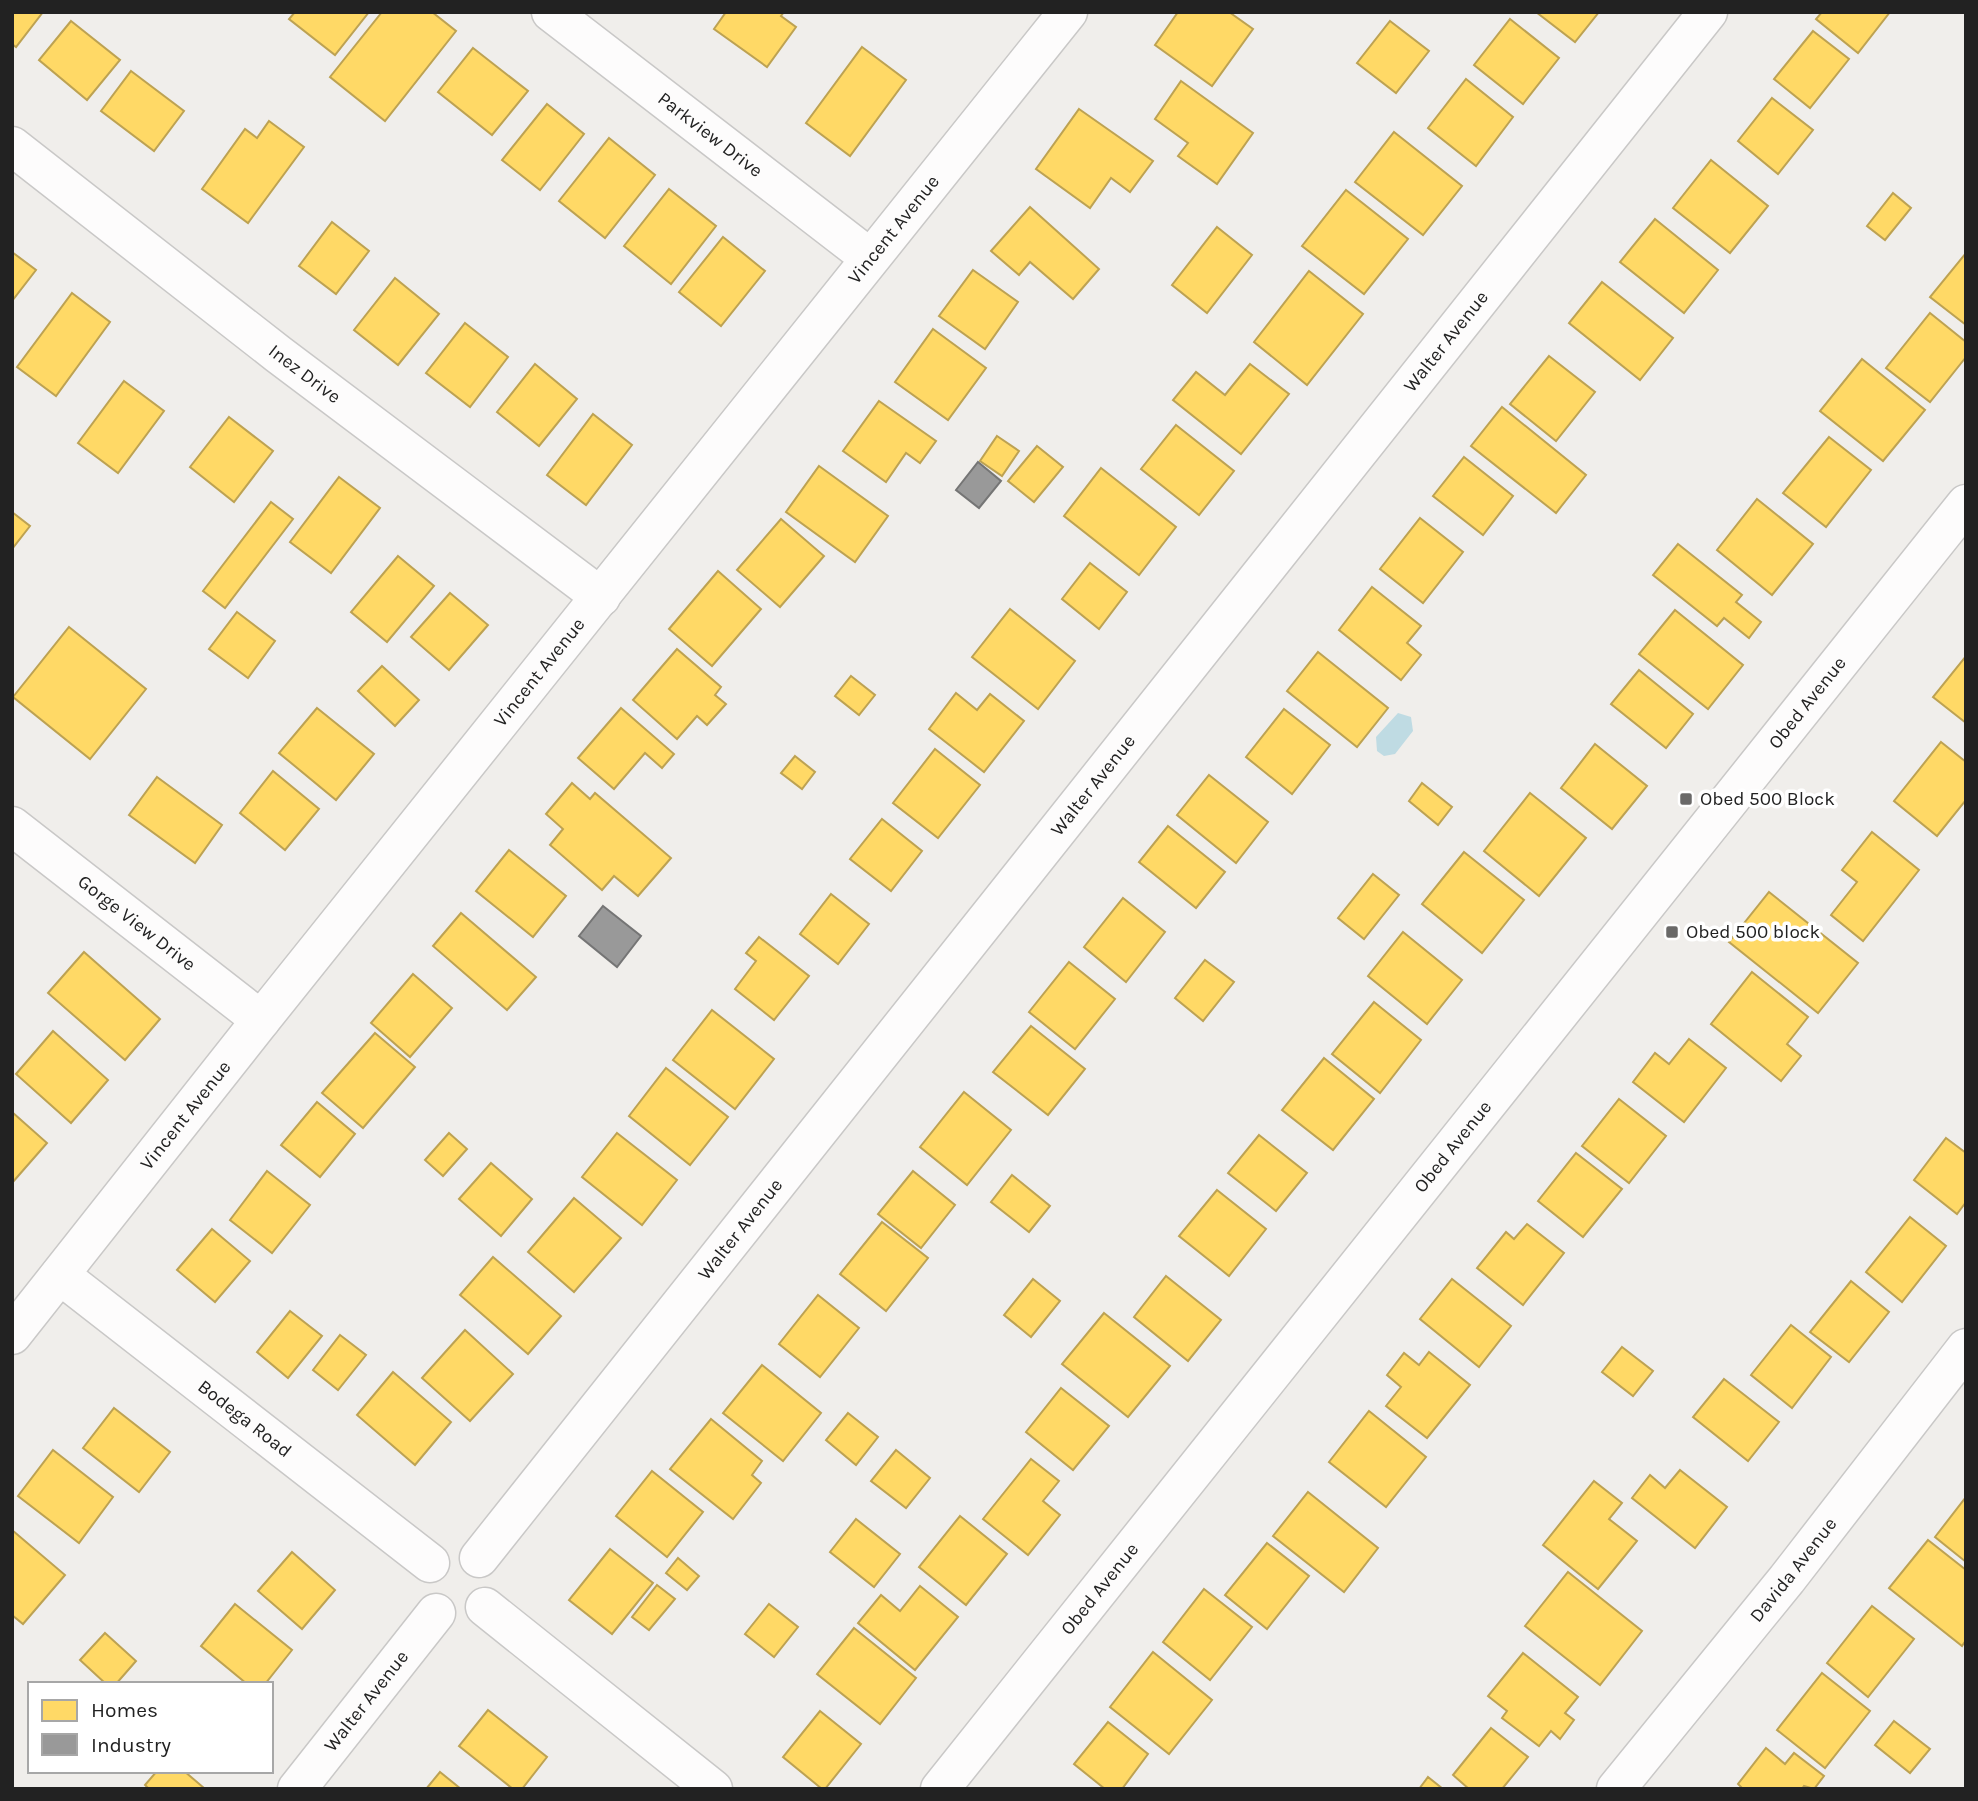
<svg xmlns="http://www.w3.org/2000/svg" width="1978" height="1801" viewBox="0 0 1978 1801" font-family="Karla,sans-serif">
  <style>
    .water { fill: #bfdbe3 }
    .homes { fill: #ffd966; stroke: #bda252; stroke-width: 2 }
    .industry { fill: #999; stroke: #757575; stroke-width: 2 }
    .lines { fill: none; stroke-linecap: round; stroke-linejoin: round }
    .minor-casing { stroke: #c9c8c7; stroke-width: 41 }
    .minor { stroke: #fdfcfc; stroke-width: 38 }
    .poi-dot { fill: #6a6968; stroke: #fff; stroke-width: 2.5 }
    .labels { text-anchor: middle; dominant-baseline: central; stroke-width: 7; stroke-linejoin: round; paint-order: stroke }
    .street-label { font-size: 19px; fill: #222; stroke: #fff }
    .poi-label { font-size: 19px; fill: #222; stroke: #fff; text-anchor: start }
  </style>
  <rect width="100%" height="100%" fill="#f0eeeb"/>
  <path class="water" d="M1398,713L1411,717L1413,731L1395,754L1384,756L1377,751L1376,737Z"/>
  <g class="homes">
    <path d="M12,12H43L16,47L12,44Z"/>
    <path d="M295,12H369L335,55L289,19Z"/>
    <path d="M382,12H432L456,31L385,121L330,77Z"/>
    <path d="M726,12H784L781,16L796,27L767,67L714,29Z"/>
    <path d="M1178,12H1229L1253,29L1212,86L1155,45Z"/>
    <path d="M1536,12H1599L1575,42Z"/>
    <path d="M1822,12H1890L1858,53L1816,19Z"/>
    <path d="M1510,19L1559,58L1523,104L1474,65Z"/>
    <path d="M71,21L120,60L87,100L39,60Z"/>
    <path d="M1390,21L1429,51L1396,93L1357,63Z"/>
    <path d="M1813,31L1849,59L1810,108L1774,79Z"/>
    <path d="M862,47L906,80L850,156L806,123Z"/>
    <path d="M473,48L528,91L492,135L438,92Z"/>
    <path d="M131,71L184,111L154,151L101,111Z"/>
    <path d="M1466,79L1513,117L1476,166L1428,128Z"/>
    <path d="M1181,81L1253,133L1217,184L1178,156L1188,143L1155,119Z"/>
    <path d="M1772,98L1813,130L1778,174L1738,141Z"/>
    <path d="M547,104L584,134L540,190L502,160Z"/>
    <path d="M1079,109L1153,161L1130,192L1111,178L1090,208L1036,169Z"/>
    <path d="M269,121L304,147L248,223L202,189L245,129L257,138Z"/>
    <path d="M1394,132L1462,186L1423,235L1355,182Z"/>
    <path d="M609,138L655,175L605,238L559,201Z"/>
    <path d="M1711,160L1768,206L1730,253L1673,208Z"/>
    <path d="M669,189L716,226L671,284L624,246Z"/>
    <path d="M1346,190L1408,239L1364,294L1302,246Z"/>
    <path d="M1893,193L1911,208L1885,240L1867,226Z"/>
    <path d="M1030,207L1099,269L1073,299L1030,262L1019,275L991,251Z"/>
    <path d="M1655,219L1718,270L1684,313L1620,262Z"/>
    <path d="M332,222L369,251L336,294L299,266Z"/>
    <path d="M1217,227L1252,255L1207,313L1172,285Z"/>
    <path d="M723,237L765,271L721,326L679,292Z"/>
    <path d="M12,252L36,270L12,301Z"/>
    <path d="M1966,253V325L1930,297Z"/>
    <path d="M973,270L1018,302L985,349L939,316Z"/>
    <path d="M1309,271L1363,314L1307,385L1254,342Z"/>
    <path d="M395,278L439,314L398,365L354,330Z"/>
    <path d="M1602,282L1673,338L1640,380L1569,323Z"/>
    <path d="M72,293L110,322L56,396L17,367Z"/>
    <path d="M1930,313L1966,342V357L1930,402L1886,368Z"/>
    <path d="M465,323L508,357L470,407L426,373Z"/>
    <path d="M933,329L986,368L948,420L895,382Z"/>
    <path d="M1549,356L1595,392L1556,441L1510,404Z"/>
    <path d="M1862,359L1925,410L1883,461L1820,411Z"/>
    <path d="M535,364L577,399L539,446L497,412Z"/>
    <path d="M1250,364L1289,394L1241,454L1173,400L1196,372L1225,395Z"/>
    <path d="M124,381L164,411L118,473L78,443Z"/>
    <path d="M879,401L936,441L920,463L906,453L886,482L843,451Z"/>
    <path d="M1502,407L1586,475L1556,513L1471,446Z"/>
    <path d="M593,414L632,445L586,505L547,475Z"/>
    <path d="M229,417L273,451L234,502L190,467Z"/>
    <path d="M1176,425L1234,471L1199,515L1141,469Z"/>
    <path d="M997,436L1019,451L1002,476L980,461Z"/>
    <path d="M1829,437L1871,470L1826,527L1783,493Z"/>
    <path d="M1037,446L1063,467L1034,502L1008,481Z"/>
    <path d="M1464,457L1513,496L1483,535L1433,496Z"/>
    <path d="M819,466L888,516L855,562L786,512Z"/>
    <path d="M1101,468L1176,527L1139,575L1064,516Z"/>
    <path d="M339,477L380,508L331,573L290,542Z"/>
    <path d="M1757,499L1813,544L1772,595L1717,550Z"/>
    <path d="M271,502L293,519L225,608L203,591Z"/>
    <path d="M12,512L30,526L12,549Z"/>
    <path d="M1420,518L1463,552L1423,603L1380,569Z"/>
    <path d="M781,519L824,556L780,607L737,570Z"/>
    <path d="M1678,544L1742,595L1736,602L1761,622L1749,638L1724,618L1717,626L1653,575Z"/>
    <path d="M398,556L434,586L387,642L351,612Z"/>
    <path d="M1090,563L1127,592L1099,629L1062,599Z"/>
    <path d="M718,571L761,609L712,666L669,629Z"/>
    <path d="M1372,587L1421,626L1407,643L1421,655L1401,680L1339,630Z"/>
    <path d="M450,593L488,625L449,670L411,637Z"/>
    <path d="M1010,609L1075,661L1038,709L972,657Z"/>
    <path d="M1675,610L1743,665L1708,709L1639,654Z"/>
    <path d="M237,612L275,641L248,678L209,649Z"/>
    <path d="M69,627L146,689L90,759L13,697Z"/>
    <path d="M677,649L721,687L715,695L726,704L707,725L697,716L677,739L633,700Z"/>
    <path d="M1318,652L1388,708L1357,747L1287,691Z"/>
    <path d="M1966,656V723L1933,697Z"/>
    <path d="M382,666L419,700L395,726L358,691Z"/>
    <path d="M1639,670L1693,714L1666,748L1611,704Z"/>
    <path d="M851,676L875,695L859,715L835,696Z"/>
    <path d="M956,693L977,710L990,694L1024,721L984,772L929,729Z"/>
    <path d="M317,708L374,754L336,800L279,753Z"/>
    <path d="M621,708L674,754L662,768L645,753L614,789L578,758Z"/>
    <path d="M1284,709L1330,745L1292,794L1246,757Z"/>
    <path d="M1941,742L1966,762V800L1937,836L1894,801Z"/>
    <path d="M1595,744L1647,786L1612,829L1561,788Z"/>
    <path d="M935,749L980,785L938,838L893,803Z"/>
    <path d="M795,756L815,772L802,789L781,773Z"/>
    <path d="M273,771L319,809L285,850L240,813Z"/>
    <path d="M1209,775L1268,822L1236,863L1177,815Z"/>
    <path d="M157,777L222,825L195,863L129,815Z"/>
    <path d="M572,783L590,799L595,793L671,858L638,896L614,876L602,890L550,845L563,829L546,814Z"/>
    <path d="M1422,783L1452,807L1438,825L1409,801Z"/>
    <path d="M1530,793L1586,838L1539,896L1484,851Z"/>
    <path d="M882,819L922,851L891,891L850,859Z"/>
    <path d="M1168,826L1225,872L1196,908L1139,862Z"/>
    <path d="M1872,832L1919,870L1863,941L1831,915L1857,882L1842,870Z"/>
    <path d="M509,850L566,896L533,937L476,891Z"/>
    <path d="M1464,852L1524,900L1482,953L1422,904Z"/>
    <path d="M1373,874L1399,895L1364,939L1338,918Z"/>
    <path d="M1769,892L1858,963L1818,1013L1729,942Z"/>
    <path d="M831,894L869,924L838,964L800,934Z"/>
    <path d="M1123,898L1165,932L1126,982L1084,947Z"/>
    <path d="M461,913L536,977L507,1010L433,946Z"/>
    <path d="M1403,932L1462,980L1427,1024L1368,976Z"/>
    <path d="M759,937L809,976L774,1020L735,989L756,961L746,953Z"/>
    <path d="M84,952L160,1019L125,1060L48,993Z"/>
    <path d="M1205,960L1234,982L1203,1021L1175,998Z"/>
    <path d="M1069,962L1115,999L1075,1049L1029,1012Z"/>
    <path d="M1752,972L1808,1017L1787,1044L1801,1056L1781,1081L1711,1024Z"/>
    <path d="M413,974L452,1008L410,1057L371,1023Z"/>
    <path d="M1374,1002L1421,1040L1380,1093L1332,1054Z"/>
    <path d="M712,1010L774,1059L735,1109L673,1060Z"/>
    <path d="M1031,1026L1085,1069L1048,1115L993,1072Z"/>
    <path d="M53,1031L108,1080L71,1123L16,1074Z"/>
    <path d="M375,1033L415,1067L363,1128L322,1093Z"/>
    <path d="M1689,1039L1726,1068L1684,1122L1633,1082L1655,1053L1669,1064Z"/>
    <path d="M1324,1058L1374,1099L1333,1150L1282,1110Z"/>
    <path d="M666,1068L728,1117L690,1165L629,1116Z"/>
    <path d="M964,1092L1011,1130L967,1185L920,1147Z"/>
    <path d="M1619,1099L1666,1136L1629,1183L1582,1146Z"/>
    <path d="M317,1102L355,1134L320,1177L281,1145Z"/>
    <path d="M12,1112L47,1143L12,1183Z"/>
    <path d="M449,1133L467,1149L443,1176L425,1160Z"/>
    <path d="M617,1133L677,1180L642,1225L582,1177Z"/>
    <path d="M1259,1135L1307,1173L1276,1211L1228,1173Z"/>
    <path d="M1946,1138L1966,1153V1202L1957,1214L1914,1180Z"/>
    <path d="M1576,1153L1622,1189L1583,1237L1538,1201Z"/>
    <path d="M491,1163L532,1199L501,1236L459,1199Z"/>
    <path d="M267,1171L310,1205L272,1253L230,1220Z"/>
    <path d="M913,1171L955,1205L921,1248L878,1214Z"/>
    <path d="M1012,1175L1050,1206L1029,1232L991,1202Z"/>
    <path d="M1217,1190L1266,1229L1229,1276L1179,1236Z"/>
    <path d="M574,1198L621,1238L574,1292L528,1252Z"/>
    <path d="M1910,1217L1946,1246L1902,1302L1866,1272Z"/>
    <path d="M882,1222L928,1258L886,1311L840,1274Z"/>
    <path d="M1527,1224L1564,1253L1523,1305L1477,1268L1506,1232L1514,1239Z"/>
    <path d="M212,1229L250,1261L215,1302L177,1270Z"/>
    <path d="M493,1257L561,1316L528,1354L460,1295Z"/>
    <path d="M1166,1276L1221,1320L1188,1361L1134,1317Z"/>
    <path d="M1033,1279L1060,1301L1031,1337L1004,1315Z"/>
    <path d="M1452,1279L1511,1326L1479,1367L1420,1319Z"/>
    <path d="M1851,1281L1889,1312L1849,1362L1810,1332Z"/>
    <path d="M818,1295L859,1328L820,1377L779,1344Z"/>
    <path d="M290,1311L322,1336L288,1378L257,1352Z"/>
    <path d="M1104,1313L1170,1366L1128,1417L1062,1364Z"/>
    <path d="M1791,1325L1831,1357L1792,1408L1751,1375Z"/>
    <path d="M465,1330L513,1374L470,1421L422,1378Z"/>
    <path d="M340,1335L366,1355L338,1390L313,1370Z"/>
    <path d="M1622,1347L1653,1371L1633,1396L1602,1372Z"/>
    <path d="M1429,1352L1470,1385L1427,1438L1386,1406L1401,1387L1387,1375L1404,1353L1419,1365Z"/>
    <path d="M762,1365L821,1413L783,1461L723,1413Z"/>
    <path d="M393,1372L451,1422L415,1465L357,1415Z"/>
    <path d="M1724,1379L1779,1422L1748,1461L1693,1417Z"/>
    <path d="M1061,1388L1109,1426L1073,1470L1026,1432Z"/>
    <path d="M114,1408L170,1452L139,1492L83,1448Z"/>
    <path d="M1369,1411L1426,1457L1386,1507L1329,1462Z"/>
    <path d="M848,1413L878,1437L856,1465L826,1440Z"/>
    <path d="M711,1419L762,1461L752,1475L761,1483L733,1519L670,1469Z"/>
    <path d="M53,1450L113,1497L79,1543L18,1496Z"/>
    <path d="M896,1450L930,1478L906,1508L871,1481Z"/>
    <path d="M1031,1459L1059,1481L1043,1501L1060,1515L1028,1555L983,1519Z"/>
    <path d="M1680,1470L1727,1507L1695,1548L1632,1498L1650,1475L1665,1488Z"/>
    <path d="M652,1471L703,1512L667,1557L616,1516Z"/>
    <path d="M1594,1481L1622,1503L1609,1519L1637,1541L1598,1589L1543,1545Z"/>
    <path d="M1308,1492L1378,1548L1344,1592L1273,1536Z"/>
    <path d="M1966,1497V1562L1935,1537Z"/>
    <path d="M960,1516L1007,1554L966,1605L919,1567Z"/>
    <path d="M856,1519L900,1554L874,1587L830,1552Z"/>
    <path d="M12,1530L65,1575L23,1624L12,1615Z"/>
    <path d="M1928,1540L1966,1570V1640L1962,1646L1889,1588Z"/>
    <path d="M1267,1543L1309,1576L1267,1629L1225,1595Z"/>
    <path d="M610,1549L653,1583L612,1634L569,1600Z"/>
    <path d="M292,1552L335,1590L302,1629L258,1591Z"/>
    <path d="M678,1558L699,1576L687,1590L666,1573Z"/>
    <path d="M1568,1572L1642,1631L1600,1685L1525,1626Z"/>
    <path d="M657,1585L675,1599L649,1630L632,1617Z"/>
    <path d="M920,1586L958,1617L915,1670L858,1623L881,1595L900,1611Z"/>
    <path d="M1204,1589L1252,1627L1210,1680L1163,1642Z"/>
    <path d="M235,1604L292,1650L265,1684H247L201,1646Z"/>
    <path d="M769,1604L798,1627L774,1657L745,1634Z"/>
    <path d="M1872,1606L1914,1639L1868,1697L1827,1663Z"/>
    <path d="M854,1628L916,1678L880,1724L817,1674Z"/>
    <path d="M105,1633L136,1661L116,1684H106L80,1660Z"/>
    <path d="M1153,1652L1212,1700L1169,1754L1110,1707Z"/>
    <path d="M1523,1653L1578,1697L1565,1713L1574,1720L1560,1739L1551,1731L1539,1746L1502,1718L1507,1711L1488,1696Z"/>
    <path d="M1822,1673L1870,1711L1825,1768L1777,1730Z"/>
    <path d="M488,1710L547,1757L522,1789H513L459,1746Z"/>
    <path d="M820,1711L861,1744L825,1789H822L783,1757Z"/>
    <path d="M1894,1721L1930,1749L1910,1773L1875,1745Z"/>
    <path d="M1108,1722L1148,1754L1122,1789H1105L1074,1764Z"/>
    <path d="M1491,1728L1528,1757L1502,1789H1469L1453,1775Z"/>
    <path d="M1766,1748L1785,1764L1794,1753L1824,1776L1814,1789L1804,1786L1802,1789H1743L1738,1784Z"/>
    <path d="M157,1771H184L204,1788L149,1789L145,1785Z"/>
    <path d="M440,1772L461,1789H426Z"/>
    <path d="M1428,1777L1443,1789H1419Z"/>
  </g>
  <g class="industry">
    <path d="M978,462L1001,481L979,508L956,490Z"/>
    <path d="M603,906L641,936L617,967L579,936Z"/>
  </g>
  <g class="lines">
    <defs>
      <g id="minor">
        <path id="s1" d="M551,12L870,258"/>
        <path id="s2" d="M12,146L278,354L601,597"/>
        <path id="s3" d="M12,826L261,1020"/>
        <path id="s4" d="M60,1275L430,1563"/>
        <path id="s5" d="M12,1335L261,1020L1068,12"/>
        <path id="s6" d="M479,1558L1708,12"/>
        <path d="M485,1607L713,1789"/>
        <path id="s7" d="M297,1789L436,1613"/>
        <path id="s8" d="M940,1789L1966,504"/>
        <path id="s9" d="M1616,1789L1787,1579L1966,1348"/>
      </g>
    </defs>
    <use href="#minor" class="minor-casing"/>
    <use href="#minor" class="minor"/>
  </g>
  <g class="poi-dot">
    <rect x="1679" y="792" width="14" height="14" rx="3.5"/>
    <rect x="1665" y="925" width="14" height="14" rx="3.5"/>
  </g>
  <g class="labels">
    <g class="street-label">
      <text stroke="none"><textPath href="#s1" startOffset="201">Parkview Drive</textPath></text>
      <text stroke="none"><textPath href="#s5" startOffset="1414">Vincent Avenue</textPath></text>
      <text stroke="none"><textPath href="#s6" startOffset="1554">Walter Avenue</textPath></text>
      <text stroke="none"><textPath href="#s2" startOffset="371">Inez Drive</textPath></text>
      <text stroke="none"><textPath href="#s5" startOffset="847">Vincent Avenue</textPath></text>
      <text stroke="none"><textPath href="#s8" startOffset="1390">Obed Avenue</textPath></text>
      <text stroke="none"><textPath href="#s6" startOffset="987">Walter Avenue</textPath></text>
      <text stroke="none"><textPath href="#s3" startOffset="158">Gorge View Drive</textPath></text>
      <text stroke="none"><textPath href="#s5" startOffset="280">Vincent Avenue</textPath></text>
      <text stroke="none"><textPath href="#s8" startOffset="822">Obed Avenue</textPath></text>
      <text stroke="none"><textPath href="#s6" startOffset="420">Walter Avenue</textPath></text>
      <text stroke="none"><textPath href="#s4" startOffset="234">Bodega Road</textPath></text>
      <text stroke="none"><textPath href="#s9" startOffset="282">Davida Avenue</textPath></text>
      <text stroke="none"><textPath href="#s8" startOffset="256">Obed Avenue</textPath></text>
      <text stroke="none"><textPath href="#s7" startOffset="112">Walter Avenue</textPath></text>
    </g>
    <g class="poi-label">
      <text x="1700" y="799">Obed 500 Block</text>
      <text x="1686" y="932">Obed 500 block</text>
    </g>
  </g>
  <rect width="1978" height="1801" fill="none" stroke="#222222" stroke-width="28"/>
  <rect x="28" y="1682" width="245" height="91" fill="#ffffff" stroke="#a7a7a7" stroke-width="2"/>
  <rect x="42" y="1700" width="35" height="21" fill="#ffd966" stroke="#a7a7a7" stroke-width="2"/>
  <text x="91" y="1717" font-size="21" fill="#222222">Homes</text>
  <rect x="42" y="1734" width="35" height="21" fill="#999999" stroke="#a7a7a7" stroke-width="2"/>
  <text x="91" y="1752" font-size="21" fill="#222222">Industry</text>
</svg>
